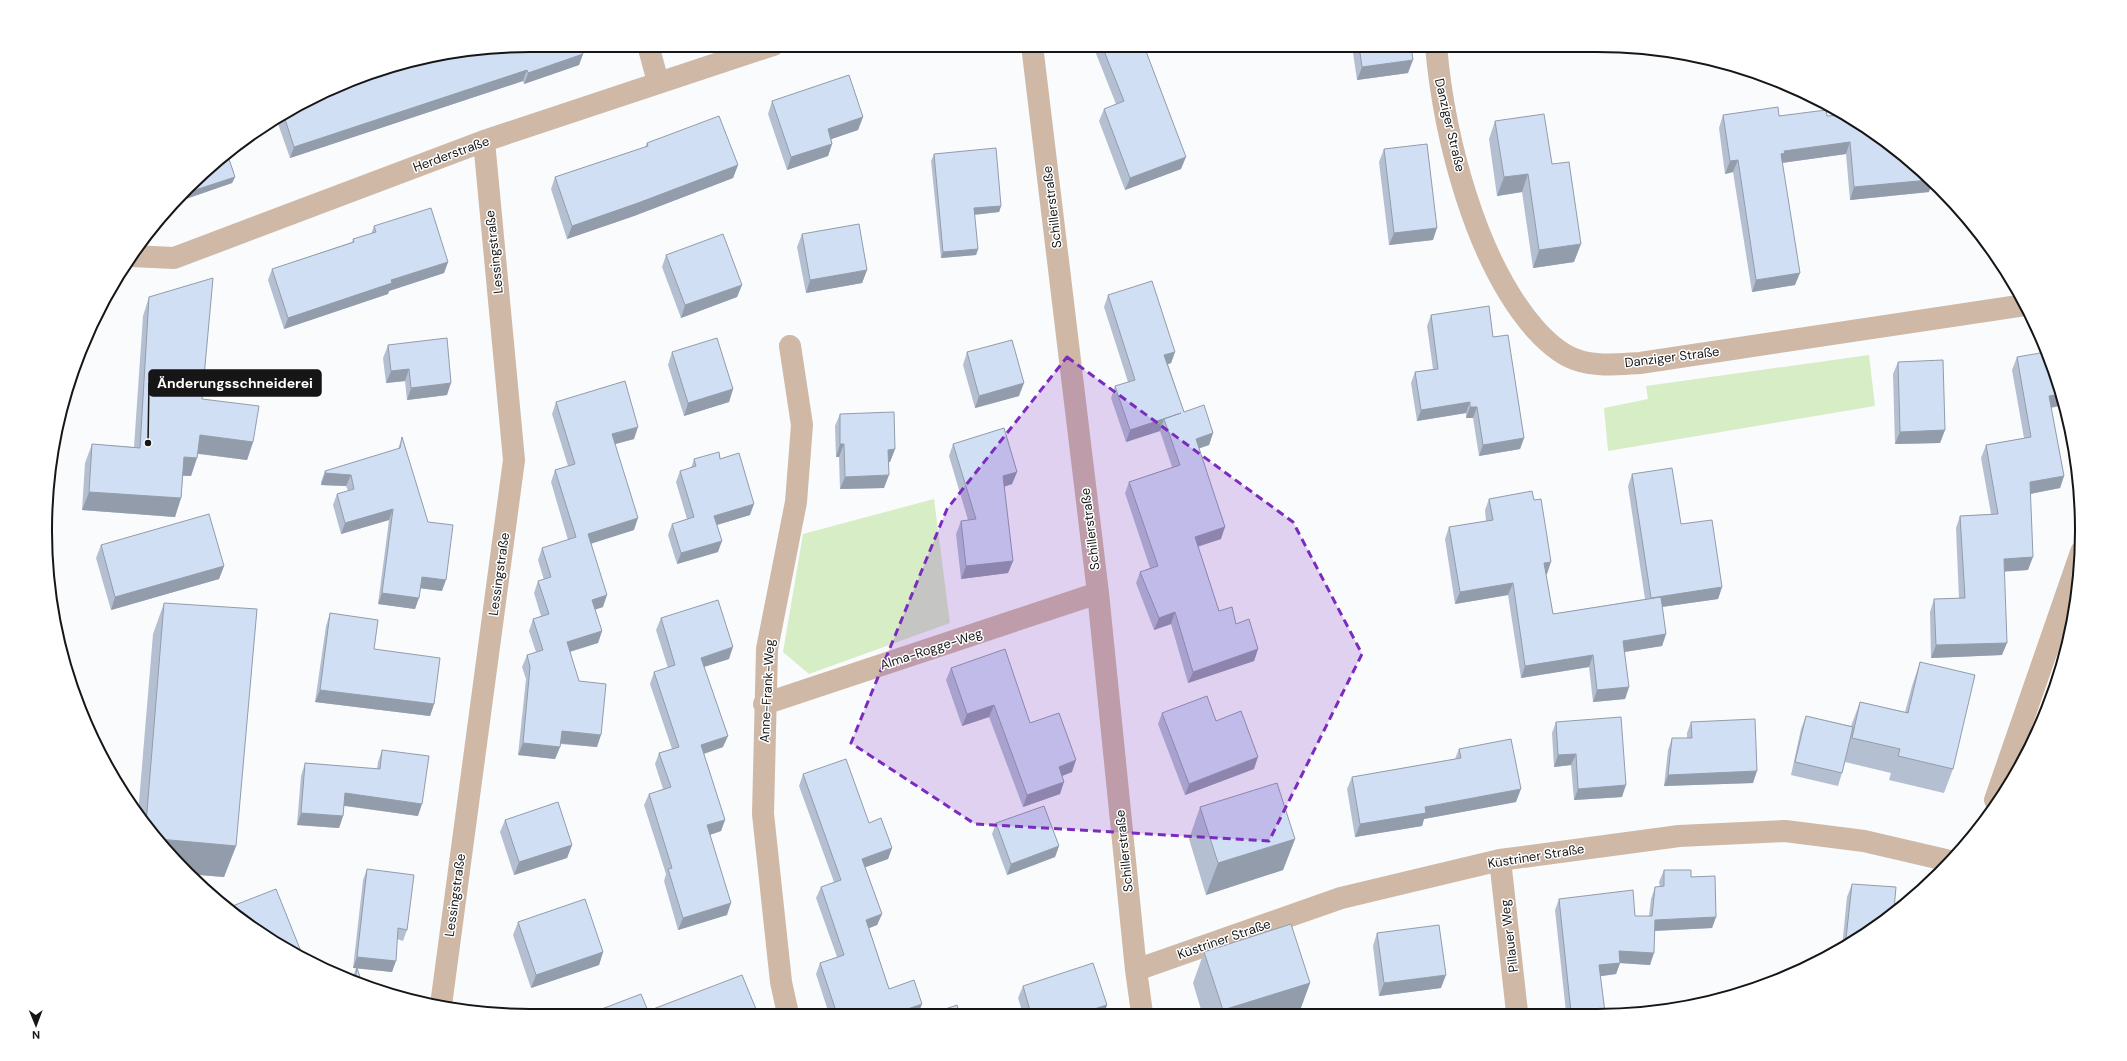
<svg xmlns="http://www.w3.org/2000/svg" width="2127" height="1061" font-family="'DM Sans',sans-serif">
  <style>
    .green { fill: #d7edc6 }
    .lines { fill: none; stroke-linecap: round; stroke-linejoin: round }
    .street { stroke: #cfb8a6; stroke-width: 22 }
    .wall { fill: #b4c0d2 }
    .shaded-wall { fill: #929cab }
    .building { fill: #d1dff4; stroke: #929cab }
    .marked { fill: #7b2cbf; fill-opacity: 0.2; stroke: #7b2cbf; stroke-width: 3; stroke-dasharray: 8 5; stroke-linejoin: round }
    .labels { text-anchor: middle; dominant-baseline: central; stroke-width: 3; stroke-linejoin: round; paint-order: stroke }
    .street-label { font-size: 13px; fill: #161617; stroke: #fff }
    .rim { fill: none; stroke: #161617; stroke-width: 2 }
    .leader { fill: none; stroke: #161617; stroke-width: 1.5 }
    .callout-dot { fill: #161617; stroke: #fff; stroke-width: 1.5 }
    .callout { fill: #161617; stroke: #161617; stroke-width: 1.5 }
    .callout-label { font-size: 14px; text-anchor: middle; font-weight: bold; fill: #fff }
  </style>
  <rect width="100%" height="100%" fill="#f9fbfd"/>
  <path class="green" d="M1869,355L1875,406L1608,451L1604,408L1648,399L1646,386Z
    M934,499L950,623L809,674L783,652L803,534Z"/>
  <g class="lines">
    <path class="street" d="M648,45L658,82
      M1032,45L1098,593L1136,970L1142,1013
      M1436,46C1444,136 1475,261 1536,330C1547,342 1561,355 1577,360C1596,367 1620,364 1640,363L2025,305
      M131,256L174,258L484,141L773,45
      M764,704L1098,593
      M1995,800L2081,552
      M1500,860L1517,1012
      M1136,970L1341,898L1500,860L1679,836L1785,831L1864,841L1950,861
      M441,1005L514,460L484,141
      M788,1014L781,982L763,814L767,649L796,502L802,425L790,346"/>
  </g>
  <path class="wall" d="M1093,46H1152L1145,48L1181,169L1125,190L1099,121L1104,109L1116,104Z
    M1352,46H1411L1408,73L1357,80Z
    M583,54L579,65L524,84L523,81L290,158L276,118L288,110Z
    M772,101L863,117L858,130L831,139L832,144L828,156L787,170L768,114Z
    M1723,115L1827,116L1895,153L1929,192L1850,200L1846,154L1782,163L1795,285L1752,292L1733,172L1725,174L1719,128Z
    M1495,121L1552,164L1574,262L1533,268L1522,192L1497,196L1489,139Z
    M647,143L738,165L733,178L634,216L567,239L551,189L555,177L645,147Z
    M1384,149L1433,240L1389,245L1379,162Z
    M227,153L235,177L232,183L180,201L179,198Z
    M934,154L1001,206L999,212L974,215L978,249L976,255L941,258L931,161Z
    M374,226L448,262L444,273L389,291L388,294L284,329L268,280L272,269L352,242L353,239L371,234Z
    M802,234L867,270L862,283L806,293L797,247Z
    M666,255L742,285L737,297L681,318L662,267Z
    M1108,295L1175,352L1171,363L1168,364L1184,412L1213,433L1209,445L1199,448L1221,539L1198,546L1219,611L1236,624L1258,649L1254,661L1188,683L1171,624L1154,630L1136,583L1140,572L1150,568L1125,493L1129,482L1172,467L1160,431L1126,442L1111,398L1115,386L1128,382L1104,307Z
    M149,297L202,399L253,442L247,460L198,454L191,476H183L181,498L175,517L82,510L85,463L92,444L134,447L143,316Z
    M1431,315L1493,337L1524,438L1520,449L1479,456L1473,418H1466V413L1417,421L1411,383L1415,372L1433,369L1427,326Z
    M388,345L447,395L407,400L405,381L386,383L383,358Z
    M672,352L733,389L729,402L684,416L668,365Z
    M967,352L1019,396L975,408L963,365Z
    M2017,357L2056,374L2063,405L2051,408L2064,476L2060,488L2030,494L2028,570L2004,571L2002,655L1931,658L1930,612L1934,599H1959L1956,528L1960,516L1991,514L1981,458L1986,445L2024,438L2012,370Z
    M1898,362L1945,430L1940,443L1895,444L1893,374Z
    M556,402L634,439L615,444L634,530L591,543L603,607L595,609L602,631L598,643L570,652L597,747L560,744V747L555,759L518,755L526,679L522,667L527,655L536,652L529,631L533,619L541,616L534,593L538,581L544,580L538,560L542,548L568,540L551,482L555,470L568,466L552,414Z
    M840,414L895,449L890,462H889L884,488L840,489L839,457H836L835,426Z
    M402,437L442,591L421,588L415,609L378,604L389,520L341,534L333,505L337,494L348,491L346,486L321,485V482L325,471L398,449Z
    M953,444L1017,472L1012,484L1004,487L1013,561L1008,573L961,579L956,534L961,521L968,520L949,456Z
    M694,459H720L750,515L717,525L718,552L677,564L668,535L672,524L687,519L676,482L680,471L691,468Z
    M1632,474L1681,524L1722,587L1718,599L1662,607L1666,634L1662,646L1624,652L1629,687L1625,699L1593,702L1589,667L1521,678L1508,595L1455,604L1445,539L1449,527L1486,521L1485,510L1489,499L1547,574H1546L1553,614L1645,599L1628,486Z
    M101,545L224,566L219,579L111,610L96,558Z
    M164,603L236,846L224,877L188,874L138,814L153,634Z
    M330,613L374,649L434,704L430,716L315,702L326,626Z
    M661,618L729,659L704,667L723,747L704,754L725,820L721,831L710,835L727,915L678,930L664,881L666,874L644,805L649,794L663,789L655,764L659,753L672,749L650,684L654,672L668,668L656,630Z
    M1920,662L1953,769L1944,793L1889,780L1891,773L1845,762L1842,773L1838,786L1791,775L1801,729L1806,716L1851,726L1860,702L1905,712L1912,686Z
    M951,668L1030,723L1072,772L1062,776L1060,794L1023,807L989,717L962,726L946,680Z
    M1162,713L1216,721L1254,769L1185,795L1158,724Z
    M1556,722L1622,797L1574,800L1571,765L1554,767L1552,733Z
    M1691,722L1753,783L1664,786L1668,750L1672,738H1687V733Z
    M1459,749L1516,802L1424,819L1422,826L1355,837L1347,789L1352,777L1455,759Z
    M382,750L418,816L344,806L343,816L339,828L297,825L301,776L305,763L377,769L378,762Z
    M803,774L869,823L892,848L888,859L865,867L882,914L877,925L869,928L889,989L918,1014H829L816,974L820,963L837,957L816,898L821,887L834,882L799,786Z
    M1200,807L1295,839L1283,870L1206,895L1189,839Z
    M505,820L572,845L567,858L514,875L500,832Z
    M996,823L1059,846L1055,857L1007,875L992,834Z
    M367,869L407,930L403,941L397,939L392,972L357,968L362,983L352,980L356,968H353L363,880Z
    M1664,870L1691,877L1716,917L1712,928L1655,931L1650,965L1620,963L1616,974L1600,976L1605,1012H1566L1555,910L1559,899L1635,916H1649L1651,899L1655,887H1660L1659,882Z
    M1852,884L1866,934L1842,947L1847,897Z
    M518,922L603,952L599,965L531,988L513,935Z
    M1377,933L1441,988L1379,996L1373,946Z
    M1204,952L1310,983L1299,1013H1202L1193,983Z
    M1023,986L1107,1005L1104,1013L1023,1014L1018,998Z"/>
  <path class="shaded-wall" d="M1139,46H1152L1137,51Z
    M583,54L579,65L524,84L528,73Z
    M1413,60L1408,73L1357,80L1362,67Z
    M527,70L523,81L290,158L294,147Z
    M863,117L858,130L823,142L828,129Z
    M1850,142L1846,154L1781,163V154L1784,151Z
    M832,144L828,156L787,170L791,157Z
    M1186,157L1181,169L1125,190L1130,178Z
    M1738,160L1733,172L1725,174L1730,161Z
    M738,165L733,178L634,216L567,239L572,226Z
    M1528,174L1522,192L1497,196L1504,177Z
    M235,177L232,183L180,201L183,194Z
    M1929,180L1932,183L1929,192L1850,200L1854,187Z
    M1001,206L999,212L971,215L974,208Z
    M1437,228L1433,240L1389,245L1394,233Z
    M1581,244L1574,262L1533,268L1539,250Z
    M978,249L976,255L941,258L943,252Z
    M448,262L444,273L389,291L388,294L284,329L288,318L391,280Z
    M867,270L862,283L806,293L810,280Z
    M1800,273L1795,285L1752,292L1756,280Z
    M742,285L737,297L681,318L685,305Z
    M1175,352L1171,363L1160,367L1164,355Z
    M409,369L405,381L386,383L391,371Z
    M451,383L447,395L407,400L411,388Z
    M1024,383L1019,396L975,408L979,396Z
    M733,389L729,402L684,416L688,403Z
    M2061,394L2063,405L2044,409L2049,396Z
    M1470,402L1466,413L1417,421L1421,410Z
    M1470,407H1477L1473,418H1466Z
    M1181,413L1164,419L1160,431L1126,442L1130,430Z
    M638,427L634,439L608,446L612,434Z
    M1945,430L1940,443L1895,444L1900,432Z
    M1213,433L1209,445L1192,451L1196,439Z
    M200,435L253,442L247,460L194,453Z
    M1524,438L1520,449L1479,456L1483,445Z
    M840,444H844L839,457H836Z
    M895,449L890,462L884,463L888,450Z
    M184,457L197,458L191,476L178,475Z
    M1017,472L1012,484L999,488L1003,476Z
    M325,473L351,475L346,486L321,485Z
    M889,475L884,488L840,489L845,477Z
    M2064,476L2060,488L2025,495L2030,482Z
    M89,492L181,498L175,517L82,510Z
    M754,504L750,515L710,527L714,516Z
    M393,509L389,520L341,534L345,523Z
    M638,518L634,530L584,546L588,534Z
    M1225,527L1221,539L1191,549L1195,537Z
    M722,541L718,552L677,564L681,553Z
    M2033,557L2028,570L1999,572L2004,559Z
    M1013,561L1008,573L961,579L966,566Z
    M1551,562L1547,574L1539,575L1544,563Z
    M224,566L219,579L111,610L115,597Z
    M422,577L446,580L442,591L418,588Z
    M1513,583L1508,595L1455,604L1460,592Z
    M1722,587L1718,599L1647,609L1651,598Z
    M382,593L419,598L415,609L378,604Z
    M607,595L603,607L588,612L592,600Z
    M1175,612L1171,624L1154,630L1159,618Z
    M602,631L598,643L562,654L567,642Z
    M1666,634L1662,646L1618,653L1623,641Z
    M2007,643L2002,655L1931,658L1936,645Z
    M733,647L729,659L697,669L701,658Z
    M1258,649L1254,661L1188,683L1193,672Z
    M1593,655L1589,667L1521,678L1525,666Z
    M1629,687L1625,699L1593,702L1597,690Z
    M320,690L434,704L430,716L315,702Z
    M994,705L989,717L962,726L967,714Z
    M562,731L601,735L597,747L557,743Z
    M728,736L723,747L697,756L701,745Z
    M523,743L560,747L555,759L518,755Z
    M1576,754L1571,765L1554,767L1558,755Z
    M1258,757L1254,769L1185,795L1189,784Z
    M1076,760L1072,772L1054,779L1059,767Z
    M1757,771L1753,783L1664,786L1668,775Z
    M1064,782L1060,794L1023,807L1027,795Z
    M1626,785L1622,797L1574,800L1578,789Z
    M1521,789L1516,802L1424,819L1422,826L1355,837L1360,824L1425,807Z
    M345,793L422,804L418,816L340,805Z
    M301,813L343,816L339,828L297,825Z
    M725,820L721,831L703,837L707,825Z
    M159,839L236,846L224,877L188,874Z
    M1295,839L1283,870L1206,895L1218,863Z
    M572,845L567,858L514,875L519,862Z
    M1059,846L1055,857L1007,875L1011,864Z
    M892,848L888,859L858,870L862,859Z
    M731,903L727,915L678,930L683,918Z
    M882,914L877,925L862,931L866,920Z
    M1716,917L1712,928L1651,931L1655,920Z
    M1846,938L1858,939L1843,947Z
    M1619,951L1654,953L1650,965L1620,963L1616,974L1595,977L1599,965Z
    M603,952L599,965L531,988L536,975Z
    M357,957L396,961L392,972L353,968Z
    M1446,975L1441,988L1379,996L1384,983Z
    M1310,983L1299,1013H1222L1223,1010Z
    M922,1004L918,1014H893Z
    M1107,1005L1104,1013H1081Z"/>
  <path class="building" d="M530,45H580L583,54L528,73L527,70L294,147L283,113L288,110L374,71L436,54Z
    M1102,46H1144L1186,157L1130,178L1104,109L1124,101Z
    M1359,46H1411L1413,60L1362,67Z
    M849,75L863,117L828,129L832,144L791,157L772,101Z
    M1778,107L1779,116L1826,110L1827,116L1843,115L1892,145L1894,148L1895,153H1900L1929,180L1854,187L1850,142L1784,151L1785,153L1781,154L1800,273L1756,280L1738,160L1730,161L1723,115Z
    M1544,114L1552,164L1569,162L1581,244L1539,250L1528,174L1504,177L1495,121Z
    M719,116L738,165L638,203L572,226L555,177L648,146L647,143Z
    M1427,144L1437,228L1394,233L1384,149Z
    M996,148L1001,206L974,208L978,249L943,252L934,154Z
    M227,153L235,177L183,194Z
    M431,208L448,262L391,280L392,283L288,318L272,269L354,242L353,239L376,232L374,226Z
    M859,224L867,270L810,280L802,234Z
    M723,234L742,285L685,305L666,255Z
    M213,278L202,399L259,406L253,442L200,435L197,458L184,457L181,498L89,492L92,444L140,448L149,297Z
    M1152,281L1175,352L1164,355L1184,412L1204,405L1213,433L1196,439L1225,527L1195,537L1219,611L1232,607L1236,624L1249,619L1258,649L1193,672L1175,612L1159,618L1140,572L1158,566L1129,482L1180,465L1164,419L1181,413L1130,430L1115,386L1135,380L1108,295Z
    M1489,306L1493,337L1508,335L1524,438L1483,445L1477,407H1470V402L1421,410L1415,372L1438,369L1431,315Z
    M447,338L451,383L411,388L409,369L391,371L388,345Z
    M717,338L733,389L688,403L672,352Z
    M1012,340L1024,383L979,396L967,352Z
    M2046,352L2056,374L2061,394L2049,396L2064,476L2030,482L2033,557L2004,559L2007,643L1936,645L1934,599L1965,598L1960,516L1998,514L1986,445L2031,437L2017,357Z
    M1943,360L1945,430L1900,432L1898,362Z
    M625,381L638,427L612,434L638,518L588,534L607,595L592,600L602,631L567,642L579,681L606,684L601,735L562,731L560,747L523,743L530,667L527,655L543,650L533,619L549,614L538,581L551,577L542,548L576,537L555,470L575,464L556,402Z
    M894,412L895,449L888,450L889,475L845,477L844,444H840V414Z
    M1004,428L1017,472L1003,476L1013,561L966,566L961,521L976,519L953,444Z
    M402,437L428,522L453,525L446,580L422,577L419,598L382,593L393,509L345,523L337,494L354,489L351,475L325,473V471L400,448Z
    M719,452L720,459L739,453L754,504L714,516L722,541L681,553L672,524L694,517L680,471L696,466L694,459Z
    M1672,468L1681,524L1712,520L1722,587L1651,598L1632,474Z
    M1532,491L1534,500L1541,499L1546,530L1551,562L1544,563L1553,614L1661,597L1666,634L1623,641L1629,687L1597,690L1593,655L1525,666L1513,583L1460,592L1449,527L1493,520L1489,499Z
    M209,514L224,566L115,597L101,545Z
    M718,600L733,647L701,658L728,736L701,745L725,820L707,825L731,903L683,918L668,869L672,868L649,794L671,787L659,753L679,747L654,672L675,665L661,618Z
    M164,603L257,609L236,846L159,839L146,824Z
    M330,613L378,620L374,649L440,658L434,704L320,690Z
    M1005,649L1030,723L1059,713L1076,760L1059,767L1064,782L1027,795L994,705L967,714L951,668Z
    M1920,662L1975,675L1953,769L1898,756L1900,749L1852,738L1860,702L1908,713Z
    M1207,696L1216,721L1241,711L1258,757L1189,784L1162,713Z
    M1806,716L1853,727L1842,773L1795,762Z
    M1621,717L1626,785L1578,789L1576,754L1558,755L1556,722Z
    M1755,719L1757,771L1668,775L1672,738H1692L1691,722Z
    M1511,739L1521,789L1425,807L1426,813L1360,824L1352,777L1461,758L1459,749Z
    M382,750L429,756L422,804L345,793L343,816L301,813L305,763L380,769Z
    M846,759L869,823L881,818L892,848L862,859L882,914L866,920L889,989L914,980L922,1004L893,1014H837L820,963L844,955L821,887L841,880L803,774Z
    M1277,783L1295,839L1218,863L1200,807Z
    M558,802L572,845L519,862L505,820Z
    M1044,806L1059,846L1011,864L996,823Z
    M367,869L414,875L407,930L398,928L396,961L357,957Z
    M1664,870H1691V877L1715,876L1716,917L1655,920L1654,953L1619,951L1620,963L1599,965L1605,1012H1571L1559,899L1633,890L1635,916H1652L1655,887L1664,886Z
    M1852,884L1896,887L1894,909L1866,934L1858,939L1846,938Z
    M276,889L304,959L261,934L231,909L230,907Z
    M585,899L603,952L536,975L518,922Z
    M1291,924L1310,983L1223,1010L1204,952Z
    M1439,925L1446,975L1384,983L1377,933Z
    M1093,963L1107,1005L1081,1013L1031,1014L1023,986Z
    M357,968L362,983L355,981Z
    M742,975L758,1014L586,1015L641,994L648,1011Z
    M957,1005L960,1014H934V1013Z"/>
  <path class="marked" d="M1067,357L1293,522L1362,654L1269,841L975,824L851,743L947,509Z"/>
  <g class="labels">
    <g class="street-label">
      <text transform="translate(1450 125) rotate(77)">Danziger Straße</text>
      <text transform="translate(451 154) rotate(-20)">Herderstraße</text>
      <text transform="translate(1052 207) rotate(-97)">Schillerstraße</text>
      <text transform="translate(494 252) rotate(-96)">Lessingstraße</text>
      <text transform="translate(1672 357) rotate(-7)">Danziger Straße</text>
      <text transform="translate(1090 529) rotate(-97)">Schillerstraße</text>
      <text transform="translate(499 574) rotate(-82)">Lessingstraße</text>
      <text transform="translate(931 649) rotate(-18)">Alma-Rogge-Weg</text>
      <text transform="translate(767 691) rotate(-87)">Anne-Frank-Weg</text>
      <text transform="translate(1124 851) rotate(-96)">Schillerstraße</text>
      <text transform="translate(1536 856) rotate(-9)">Küstriner Straße</text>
      <text transform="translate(455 895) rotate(-82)">Lessingstraße</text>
      <text transform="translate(1509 936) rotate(-97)">Pillauer Weg</text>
      <text transform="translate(1224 939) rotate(-19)">Küstriner Straße</text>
    </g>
  </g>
  <path d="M0 0H2127V1061H0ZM530 52H1597A478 478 0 0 1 2075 530V531A478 478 0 0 1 1597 1009H530A478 478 0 0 1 52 531V530A478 478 0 0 1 530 52Z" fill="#fff" fill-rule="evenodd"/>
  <path class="rim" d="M530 52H1597A478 478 0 0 1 2075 530V531A478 478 0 0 1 1597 1009H530A478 478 0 0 1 52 531V530A478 478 0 0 1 530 52Z"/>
  <path class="leader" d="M148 443L149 383"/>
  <circle class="callout-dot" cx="148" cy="443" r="4"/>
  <rect class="callout" x="149" y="370" width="172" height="26" rx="4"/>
  <g class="callout-label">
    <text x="235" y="388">Änderungsschneiderei</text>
  </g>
  <g transform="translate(36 1025) rotate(179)" stroke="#ffffff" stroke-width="3" paint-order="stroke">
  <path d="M0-3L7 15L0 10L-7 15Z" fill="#161617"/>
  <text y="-6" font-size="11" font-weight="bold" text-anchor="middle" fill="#161617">N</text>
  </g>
</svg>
